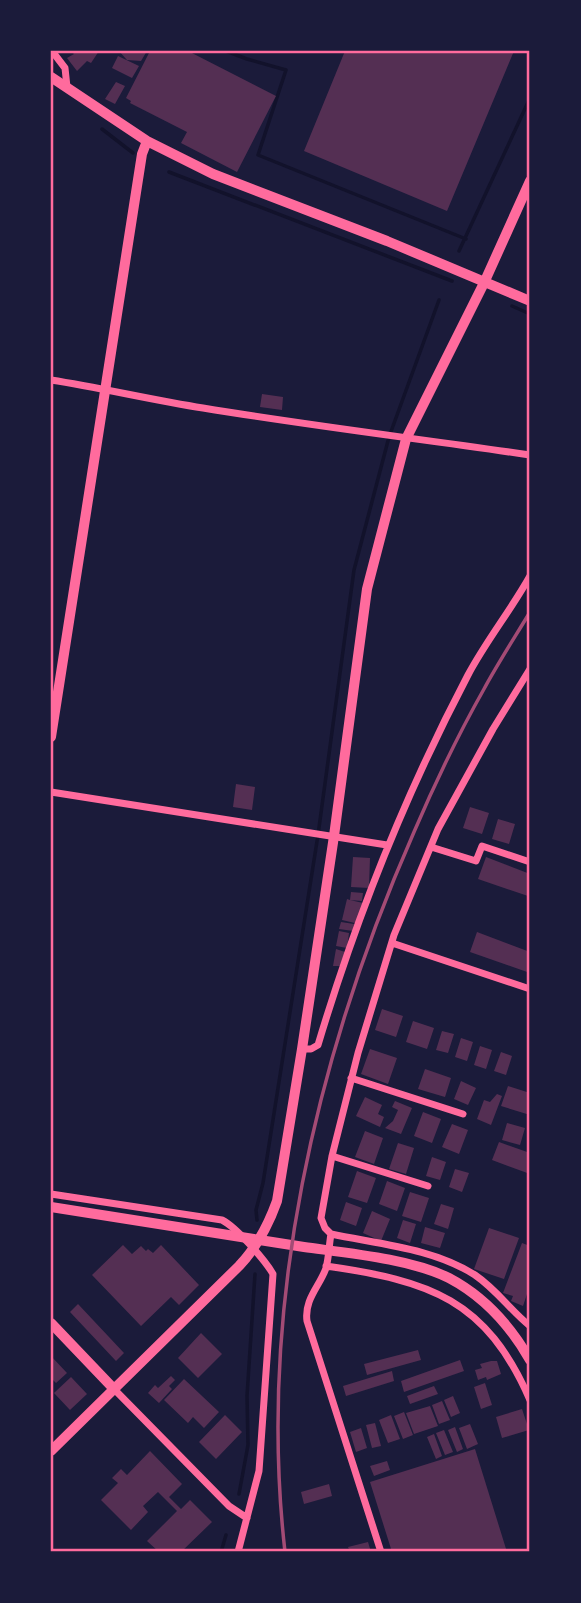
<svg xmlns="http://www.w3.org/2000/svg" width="581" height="1603" font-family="'Nunito Sans',sans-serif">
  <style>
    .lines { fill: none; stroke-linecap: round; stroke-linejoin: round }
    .stream { stroke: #12122b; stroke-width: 3.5 }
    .building { fill: #542f53 }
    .minor { stroke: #ff6b9d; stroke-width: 7 }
    .tertiary { stroke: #ff6b9d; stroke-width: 10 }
    .rail { stroke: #a44b75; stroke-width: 3.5 }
    .neatline { fill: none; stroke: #ff6b9d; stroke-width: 2.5 }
  </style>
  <rect width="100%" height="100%" fill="#1b1b3a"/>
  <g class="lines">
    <path class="stream" d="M226,51L247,59L286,70L258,155L466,239
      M102,129L133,153
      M169,172L452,281
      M459,251L530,98
      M512,306L530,314
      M257,1220L256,1210L263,1183L318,835L354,570L389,437L439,300
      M239,1494L248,1445L247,1396L255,1274
      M221,1552L226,1535"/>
  </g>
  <path class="building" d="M71,51H99L91,63L87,61L77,71L67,58L74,54Z
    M119,51H147L141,61L127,60Z
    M150,51H188L276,96L237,172L181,143L187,132L130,103L131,101L126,98Z
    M345,51H514L447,211L304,151Z
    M118,56L139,66L132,78L112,68Z
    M116,82L125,86L115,104L105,99Z
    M262,394L283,397L282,410L260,407Z
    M236,784L255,787L252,810L233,807Z
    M470,807L489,813L482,834L463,828Z
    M498,819L515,824L509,844L492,839Z
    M353,857L370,858L369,888L351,887Z
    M486,857L530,874L528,896L478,879Z
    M351,892L363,893L362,901L350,900L363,903L359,924L342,920L347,899L350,900Z
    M341,922L354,924L353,931L339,929Z
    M339,931L349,933L347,948L336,946Z
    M477,932L530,952V973L470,952Z
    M336,949L345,952L340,966H333Z
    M382,1009L403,1016L396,1037L375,1030Z
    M413,1021L434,1028L427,1049L406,1042Z
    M442,1031L454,1034L448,1053L436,1050Z
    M461,1038L473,1042L467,1061L455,1057Z
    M480,1046L492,1050L486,1069L474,1065Z
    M370,1049L397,1058L388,1084L361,1074Z
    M501,1052L512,1056L506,1075L494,1071Z
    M425,1069L451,1078L445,1097L418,1089Z
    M461,1081L476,1088L468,1105L454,1099Z
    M508,1086L530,1093V1115L501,1106Z
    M497,1094L502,1096L491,1125L477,1119L484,1100L490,1102Z
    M365,1097L382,1105L378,1114L384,1117L380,1127L356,1116Z
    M395,1101L412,1108L401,1134L385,1128L393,1121L398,1110L392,1107Z
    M423,1112L441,1119L432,1143L414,1136Z
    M507,1123L525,1128L520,1145L502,1140Z
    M452,1124L468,1130L459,1154L442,1147Z
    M365,1131L383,1138L374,1164L355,1157Z
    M499,1142L530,1153V1174L492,1160Z
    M398,1143L414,1148L406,1174L389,1169Z
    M432,1157L446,1162L440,1180L426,1176Z
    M455,1169L469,1173L462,1192L449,1187Z
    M357,1171L376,1178L367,1203L348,1197Z
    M387,1181L405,1188L397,1211L379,1204Z
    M410,1192L429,1198L421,1222L402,1216Z
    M346,1202L362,1208L356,1226L340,1220Z
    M441,1204L454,1208L448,1229L434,1224Z
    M372,1211L390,1219L381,1241L363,1233Z
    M403,1220L416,1224L410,1243L397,1238Z
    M425,1227L445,1233L440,1248L421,1243Z
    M489,1228L519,1238L504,1279L474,1269Z
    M522,1243L530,1246V1285L523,1306L511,1301L513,1296L503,1293Z
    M123,1245L132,1254L141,1246L146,1251L148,1249L153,1253L161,1245L199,1285L179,1305L171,1297L141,1326L92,1275Z
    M78,1304L124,1353L116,1361L70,1312Z
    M201,1333L222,1354L198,1378L178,1358Z
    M418,1350L421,1360L367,1375L364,1364Z
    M51,1356L67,1373L56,1383L51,1378Z
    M460,1360L464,1371L404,1392L401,1381Z
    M491,1361H497L501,1374L487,1380L486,1377L478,1380L475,1370L482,1368L480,1364Z
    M392,1371L394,1381L346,1396L343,1386Z
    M171,1376L175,1380L169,1386L172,1389L159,1403L148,1393L155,1385L158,1388Z
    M71,1377L87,1394L70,1410L54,1393Z
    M184,1379L219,1412L204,1428L193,1417L188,1423L164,1400Z
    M485,1383L492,1405L481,1409L474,1387Z
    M434,1386L438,1394L410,1404L407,1396Z
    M453,1396L460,1413L451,1417L444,1400Z
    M442,1401L450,1420L439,1424L432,1405Z
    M430,1406L438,1426L414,1434L406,1413Z
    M522,1409L529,1430L502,1438L496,1417Z
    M404,1412L413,1435L403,1439L394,1416Z
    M225,1415L242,1432L216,1459L199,1442Z
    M391,1415L400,1439L388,1443L379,1420Z
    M375,1423L381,1446L372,1448L366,1425Z
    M470,1424L478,1444L467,1449L459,1428Z
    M455,1427L463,1449L457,1452L448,1430Z
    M361,1428L367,1448L356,1452L350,1432Z
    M444,1430L453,1452L445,1455L436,1433Z
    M434,1434L442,1456L436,1459L427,1437Z
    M475,1449L507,1552H392L370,1482Z
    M150,1451L182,1484L169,1497L181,1509L190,1500L212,1522L181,1552H159L147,1541L177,1511L158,1492L143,1506L148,1512L131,1530L101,1500L118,1483L112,1478L121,1469L127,1475Z
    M387,1461L390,1470L374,1476L370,1466Z
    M329,1484L332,1496L304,1504L301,1492Z
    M368,1542L371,1552H350L348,1547Z"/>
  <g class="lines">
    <path class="minor" d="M52,51L65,68L67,87
      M51,380C102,388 152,400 203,408C312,426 421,439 530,455
      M51,792L387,845
      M431,847L476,861L482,846L530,862
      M392,943L530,989
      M302,1049H311L318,1045C356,918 406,793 468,675C486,641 511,610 530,576
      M351,1078L463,1114
      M332,1156L428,1186
      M51,1194L222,1220C236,1227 265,1260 273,1274L259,1471L238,1552
      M331,1234C378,1244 433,1248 475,1275C497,1290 511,1311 530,1326
      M326,1266C430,1281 486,1299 530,1400
      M113,1388L229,1506L247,1518
      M381,1552L307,1321C304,1299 320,1286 326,1268C329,1257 329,1245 331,1234L325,1228L321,1218L332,1156L358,1053L394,935L438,829L493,729L530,669"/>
    <path class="tertiary" d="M51,77L147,141L213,174L387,241L530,301
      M51,737L142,154L147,141
      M51,1207C135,1220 219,1233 304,1247C347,1253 411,1259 449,1278C485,1297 510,1325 530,1360
      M51,1323L113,1388
      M51,1451L239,1266C257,1247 268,1226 277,1201L302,1049L334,836L367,589L406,439L484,283L530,181"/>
    <path class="rail" d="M285,1552C257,1307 316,1055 414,832C435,783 458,735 484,689C498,663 515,637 530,612"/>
  </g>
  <rect width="581" height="1603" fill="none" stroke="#1b1b3a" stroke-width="105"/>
  <rect x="52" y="52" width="476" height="1498" class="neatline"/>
</svg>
